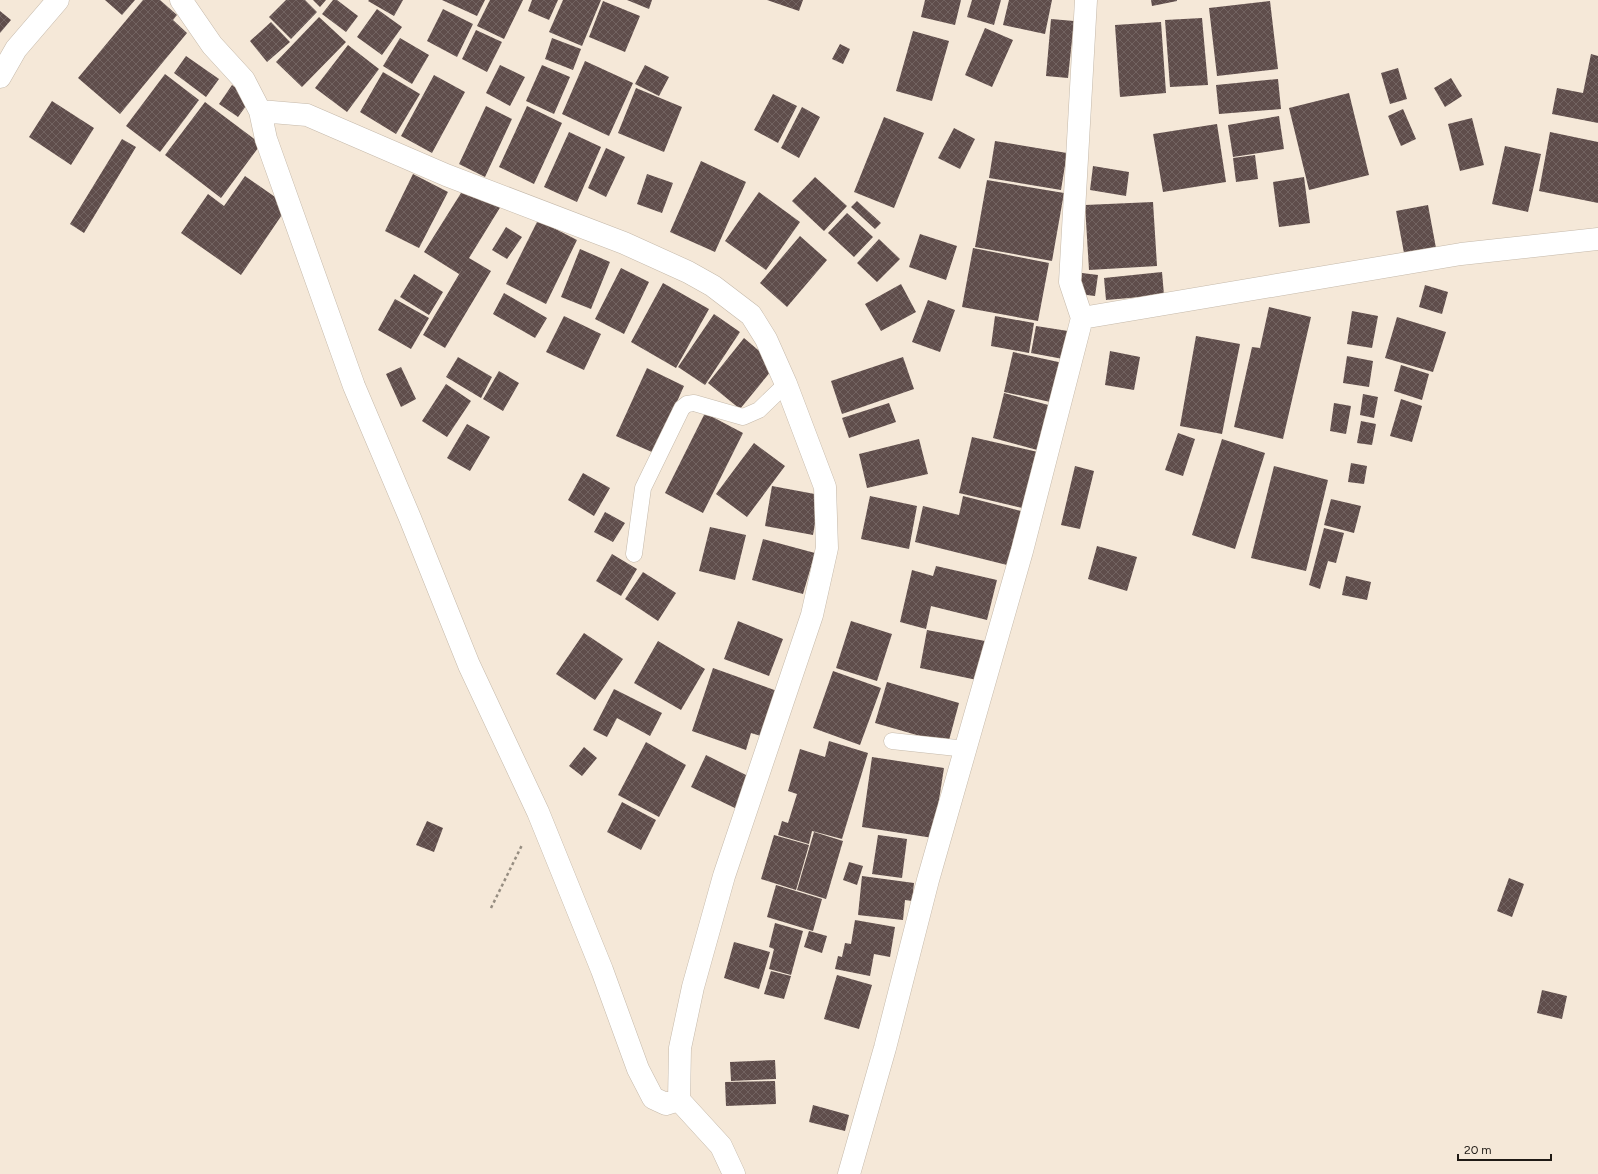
<svg xmlns="http://www.w3.org/2000/svg" width="1598" height="1174" font-family="Figtree,sans-serif">
  <style>
    .building { fill: url(#building-cross-hatch) }
    .lines { fill: none; stroke-linecap: round; stroke-linejoin: round }
    .lane-casing { stroke: #c5b9aa; stroke-width: 17 }
    .street-casing { stroke: #c5b9aa; stroke-width: 23 }
    .path { stroke: #968d81; stroke-width: 2.5; stroke-dasharray: 3 3; stroke-linecap: butt }
    .lane { stroke: #fff; stroke-width: 16 }
    .street { stroke: #fff; stroke-width: 22 }
  </style>
  <defs>
    <pattern id="building-cross-hatch" width="8" height="8" patternUnits="userSpaceOnUse"><rect width="8" height="8" fill="#5f4d4b"/><path d="M0 0l8 8M0 8l8-8" fill="none" stroke="#726361"/></pattern>
  </defs>
  <rect width="100%" height="100%" fill="#f5e8d8"/>
  <path class="building" d="M105,0H135L122,15Z
    M143,0H160L177,15L173,20L187,33L120,114L78,78Z
    M286,0H305L317,12L291,39L269,17Z
    M313,0H326L320,7Z
    M333,0H337L358,16L346,32L322,14Z
    M369,0H403L394,16L368,1Z
    M442,0H485L477,16Z
    M490,0H523L504,39L477,26Z
    M532,0H558L549,20L528,11Z
    M563,0H601L582,46L549,32Z
    M627,0H652L649,9Z
    M767,0H803L799,11Z
    M925,0H961L955,25L921,17Z
    M972,0H1001L994,25L967,17Z
    M1009,0H1052L1045,34L1003,25Z
    M1151,0H1177V1L1152,6Z
    M603,1L640,16L625,52L589,37Z
    M1270,1L1278,69L1217,76L1209,8Z
    M377,9L402,27L382,55L357,37Z
    M443,9L473,24L457,57L427,41Z
    M0,11L11,20L0,33Z
    M319,17L346,42L302,87L276,62Z
    M1202,18L1208,85L1170,87L1165,20Z
    M1051,19L1074,21L1068,78L1046,76Z
    M271,22L290,42L267,62L250,41Z
    M1161,22L1166,93L1120,97L1115,25Z
    M985,28L1013,40L992,87L965,75Z
    M476,30L502,42L487,72L462,59Z
    M913,31L949,41L932,101L896,91Z
    M400,38L429,55L412,84L383,66Z
    M552,38L581,49L573,70L545,59Z
    M840,44L850,49L843,64L832,59Z
    M348,45L379,69L347,112L315,88Z
    M1591,54L1598,56V123L1552,114L1557,88L1583,93Z
    M186,56L219,79L206,97L174,73Z
    M585,61L633,83L609,136L562,114Z
    M500,65L525,77L510,106L486,93Z
    M542,65L570,77L554,114L526,101Z
    M645,65L669,77L659,96L635,84Z
    M1398,68L1407,99L1390,104L1381,73Z
    M383,72L420,94L396,134L360,112Z
    M165,74L199,100L160,152L126,126Z
    M434,75L465,92L432,153L401,136Z
    M1451,78L1462,96L1445,107L1434,88Z
    M1278,79L1281,109L1219,114L1216,85Z
    M232,85L251,99L238,117L219,104Z
    M636,88L682,107L664,152L618,133Z
    M1349,93L1369,175L1309,190L1289,108Z
    M773,94L797,106L778,143L754,130Z
    M52,101L94,128L71,165L29,137Z
    M205,102L261,144L221,198L165,155Z
    M486,106L512,119L485,177L459,164Z
    M527,106L562,123L534,184L499,167Z
    M802,107L820,117L799,158L781,148Z
    M1403,109L1416,139L1401,146L1388,116Z
    M1279,116L1284,149L1233,157L1228,125Z
    M884,117L924,133L894,208L854,192Z
    M1472,118L1484,165L1460,171L1448,124Z
    M1217,124L1226,182L1163,192L1153,134Z
    M954,128L975,139L960,169L938,158Z
    M569,132L601,147L577,202L544,187Z
    M1550,132L1598,142V203L1539,191Z
    M122,139L136,147L84,233L70,224Z
    M995,141L1067,153L1061,190L989,178Z
    M1505,146L1541,154L1528,212L1492,204Z
    M606,148L625,157L606,197L588,188Z
    M1255,155L1258,179L1236,182L1233,158Z
    M701,161L746,182L715,252L670,232Z
    M1093,166L1129,172L1126,196L1090,190Z
    M413,174L448,192L419,248L385,231Z
    M647,174L673,183L662,213L637,204Z
    M245,176L288,206L241,275L181,233L208,194L224,206Z
    M815,177L847,206L824,231L792,201Z
    M1304,177L1310,223L1279,227L1273,182Z
    M987,180L1064,193L1052,261L975,247Z
    M466,185L501,206L469,258L491,271L445,348L423,335L464,266L459,274L424,252Z
    M759,192L800,222L766,270L725,241Z
    M857,201L881,223L875,229L851,207Z
    M1153,202L1157,266L1089,270L1085,205Z
    M1428,205L1436,248L1404,253L1396,211Z
    M847,213L873,237L854,257L828,233Z
    M538,220L577,240L546,304L506,284Z
    M506,227L522,237L507,259L492,250Z
    M920,234L957,246L946,280L909,267Z
    M800,236L827,260L787,307L760,283Z
    M879,239L900,259L877,282L857,263Z
    M973,248L1049,263L1038,321L962,307Z
    M580,249L610,262L591,309L561,297Z
    M621,268L649,282L624,334L595,319Z
    M1162,272L1164,295L1106,300L1104,278Z
    M1082,273L1098,275L1095,296L1079,294Z
    M414,274L443,292L429,315L400,297Z
    M663,283L709,309L676,368L631,342Z
    M901,284L916,312L881,331L865,304Z
    M1425,285L1448,292L1442,314L1419,307Z
    M504,293L547,318L535,338L493,314Z
    M395,299L429,318L411,349L378,330Z
    M928,300L955,310L940,352L912,342Z
    M1269,307L1311,317L1283,439L1234,427L1252,347L1260,348Z
    M1352,311L1378,316L1372,348L1347,344Z
    M714,314L740,332L705,385L678,367Z
    M564,316L601,334L584,370L546,352Z
    M995,316L1034,323L1029,353L991,346Z
    M1397,317L1446,332L1433,372L1385,358Z
    M1036,326L1068,331L1063,359L1031,353Z
    M1196,336L1240,344L1222,434L1180,426Z
    M744,338L776,365L740,409L708,383Z
    M1110,351L1140,357L1134,390L1105,385Z
    M1013,352L1063,363L1055,403L1004,392Z
    M1347,356L1373,361L1369,387L1343,383Z
    M458,357L492,377L481,398L446,377Z
    M903,357L914,389L842,414L831,381Z
    M1401,365L1429,374L1422,400L1394,391Z
    M401,367L416,399L401,407L386,374Z
    M647,368L684,386L654,453L616,436Z
    M499,371L519,383L503,411L483,399Z
    M446,384L471,401L447,437L422,421Z
    M1004,393L1052,406L1041,451L993,438Z
    M1363,394L1378,397L1374,418L1360,415Z
    M1401,399L1422,406L1412,442L1390,436Z
    M889,403L896,422L849,438L842,418Z
    M1334,403L1351,406L1346,434L1330,431Z
    M705,413L743,433L703,513L665,493Z
    M1361,421L1376,424L1372,445L1357,443Z
    M467,424L490,437L470,471L447,458Z
    M1178,433L1195,439L1183,476L1165,470Z
    M972,437L1038,452L1026,509L959,493Z
    M919,439L928,474L867,488L859,454Z
    M1222,439L1265,453L1235,549L1192,535Z
    M754,443L785,466L747,517L716,494Z
    M1351,463L1367,466L1364,484L1348,482Z
    M1075,466L1094,471L1080,529L1061,525Z
    M1274,466L1328,480L1306,571L1251,558Z
    M583,473L610,488L594,516L568,500Z
    M772,486L820,495L813,535L765,526Z
    M870,496L917,506L909,549L861,539Z
    M963,496L1025,512L1011,566L915,542L923,506L959,515Z
    M1331,499L1361,506L1354,533L1324,525Z
    M605,512L625,523L613,542L594,532Z
    M710,527L746,535L735,580L699,571Z
    M1324,528L1344,533L1336,563L1328,561L1320,589L1309,585Z
    M763,539L815,553L803,594L752,580Z
    M1097,546L1137,557L1127,591L1088,579Z
    M612,554L637,569L621,596L596,581Z
    M936,566L997,580L987,620L931,606L926,629L900,622L912,570L933,576Z
    M643,572L676,593L658,621L625,599Z
    M1346,576L1371,582L1367,600L1342,595Z
    M738,621L783,639L769,676L724,659Z
    M851,621L892,634L877,681L836,668Z
    M927,630L985,641L977,680L920,668Z
    M584,633L623,659L595,700L556,674Z
    M658,641L705,669L681,710L634,683Z
    M713,668L777,691L761,736L751,733L746,750L692,731Z
    M833,671L881,688L860,745L813,728Z
    M887,682L959,703L948,744L875,723Z
    M614,689L662,713L650,736L617,718L607,737L593,730Z
    M829,741L868,753L842,839L812,831L809,844L778,835L782,821L788,823L797,794L788,791L800,749L825,757Z
    M646,742L686,765L659,817L618,795Z
    M584,747L597,758L582,776L569,766Z
    M706,755L752,778L737,809L691,787Z
    M872,757L944,768L933,838L862,827Z
    M622,802L656,820L641,850L607,832Z
    M427,821L443,828L434,852L416,845Z
    M814,832L843,841L826,899L797,890Z
    M774,835L809,845L796,890L761,879Z
    M878,835L907,839L902,878L872,874Z
    M849,862L863,866L857,885L843,880Z
    M862,876L914,883L912,901L905,900L903,920L858,915Z
    M1509,878L1524,884L1512,917L1497,911Z
    M776,885L822,899L813,931L767,917Z
    M855,920L895,927L890,957L874,954L870,976L835,969L838,956L842,957L845,943L851,944Z
    M775,923L803,931L791,975L769,969L774,949L769,947Z
    M809,931L827,936L822,953L804,947Z
    M734,942L770,952L759,989L724,978Z
    M771,971L791,976L784,999L764,994Z
    M837,975L872,985L859,1029L824,1019Z
    M1542,990L1567,996L1562,1019L1537,1013Z
    M775,1060L776,1079L731,1081L730,1062Z
    M775,1081L776,1104L726,1106L725,1082Z
    M813,1105L849,1115L845,1131L809,1122Z"/>
  <g class="lines">
    <g class="lane-casing">
      <path id="lane" d="M634,554L643,488L682,408L687,404L694,403L743,417L759,410L786,384
        M892,741L966,749"/>
    </g>
    <g class="street-casing">
      <path id="street" d="M181,0L212,45L244,80L260,111L307,115L446,175L624,243L688,272L713,286L751,315L766,339L786,384L825,487L827,548L812,615L724,876L693,987L680,1048L679,1100L721,1146L734,1174
        M0,77L16,49L58,0
        M260,111L266,139L354,386L410,518L469,665L538,812L602,970L638,1069L653,1098L666,1104L679,1100
        M1082,318L1461,254L1598,239
        M849,1174L885,1048L928,880L1022,551L1082,318L1070,282L1086,0"/>
    </g>
    <path class="path" d="M491,908L522,845"/>
    <use href="#lane" class="lane"/>
    <use href="#street" class="street"/>
  </g>
  <path d="M1458 1154v6h93v-6" fill="none" stroke="#1f1a15" stroke-width="2"/>
  <text x="1464" y="1154" font-size="12" fill="#1f1a15" stroke="#f5e8d8" stroke-width="3" paint-order="stroke">20 m</text>
</svg>
